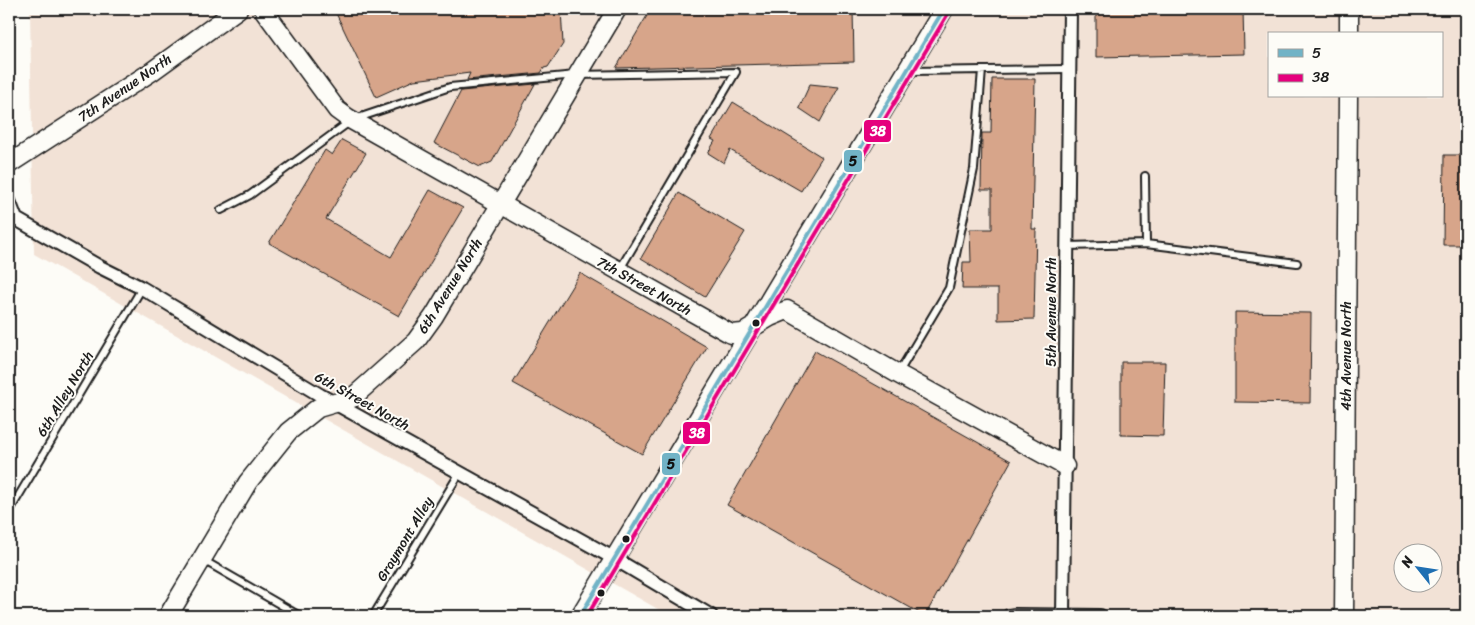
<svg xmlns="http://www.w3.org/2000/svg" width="1475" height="625" font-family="Sriracha,sans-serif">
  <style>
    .built { fill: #f2e2d6; fill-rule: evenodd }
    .building { fill: #d7a58a; stroke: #1c1c1c }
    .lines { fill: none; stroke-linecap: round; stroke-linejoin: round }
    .lane-casing { stroke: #1c1c1c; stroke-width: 10 }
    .street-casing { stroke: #1c1c1c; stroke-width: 16 }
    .secondary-casing { stroke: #1c1c1c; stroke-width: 21 }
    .lane { stroke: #fdfcf7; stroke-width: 6 }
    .street { stroke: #fdfcf7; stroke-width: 12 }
    .secondary { stroke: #fdfcf7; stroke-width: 18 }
    .bus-1-casing { stroke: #fdfcf7; stroke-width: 8 }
    .bus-2-casing { stroke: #fdfcf7; stroke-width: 8 }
    .bus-1 { stroke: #71b3c6; stroke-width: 4 }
    .bus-2 { stroke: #e5007d; stroke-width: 4 }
    .bus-dot { fill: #1c1c1c; stroke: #fdfcf7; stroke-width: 2 }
    .labels { text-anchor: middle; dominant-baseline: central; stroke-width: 4; stroke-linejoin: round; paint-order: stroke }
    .street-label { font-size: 14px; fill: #1c1c1c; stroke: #fdfcf7 }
    .line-badge { stroke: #fdfcf7; stroke-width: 2 }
    .badge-label { font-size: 14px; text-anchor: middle; font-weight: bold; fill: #fff }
    .pale-badge-label { font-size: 14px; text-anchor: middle; font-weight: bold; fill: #111 }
  </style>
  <rect width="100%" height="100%" fill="#fdfcf7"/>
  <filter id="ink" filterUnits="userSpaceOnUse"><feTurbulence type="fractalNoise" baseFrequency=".02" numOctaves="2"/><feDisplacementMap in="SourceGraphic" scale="10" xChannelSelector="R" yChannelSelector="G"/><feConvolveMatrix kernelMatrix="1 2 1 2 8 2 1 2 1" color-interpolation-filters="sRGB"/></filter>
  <g filter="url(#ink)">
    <path class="built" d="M30,9H1466V616H670L34,254ZM1269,34H1441V96H1269ZM1402,552H1432V582H1402Z"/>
    <path class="building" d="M334,9H561L563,44L548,67L544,68L541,73L467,80L470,73L414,80L376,97Z
      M651,9H853L854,62L616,68Z
      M1096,9H1243L1244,54L1096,57Z
      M992,79H1035L1032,229H1036L1034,319L998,320V289H962L963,262H971L970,229H992V190H981L982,133H991Z
      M535,84L492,162L480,167L434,143L461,91Z
      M810,84L839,87L820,122L799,108Z
      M733,102L822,157L801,191L730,150L724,163L708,153L715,141L711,139Z
      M342,140L366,153L326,219L391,257L430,190L463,208L399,316L269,243L325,150L332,155Z
      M1444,155H1466V245H1443Z
      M679,193L745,232L705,297L641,258Z
      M580,273L707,347L642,454L513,383Z
      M1235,312L1311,313L1310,403L1235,402Z
      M815,351L1011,461L925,616L727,505Z
      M1121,362H1165L1163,436L1121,435Z"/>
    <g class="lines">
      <g class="lane-casing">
        <path id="lane" d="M910,71L1068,69
          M1145,176L1146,244
          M221,210L250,195L352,120L450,87L576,75L736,72
          M1067,246L1146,244L1297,263
          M620,269L736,72
          M899,372L949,288L974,169L982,70
          M9,512L142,288
          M203,560L300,616
          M373,616L459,474"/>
      </g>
      <g class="street-casing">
        <path id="street" d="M9,201L16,219L100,267L142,288L320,395L615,559L711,616
          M1009,616L1015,615L1100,616
          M1063,616L1070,9"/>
      </g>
      <g class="secondary-casing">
        <path id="secondary" d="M263,9L337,110L348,118L731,334L743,333L770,317L787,310L898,374L1065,466
          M1349,34V9
          M9,164L151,72L238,9
          M168,616L248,482L288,432L318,408L352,398L416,341L434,316L617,9
          M580,616L944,9
          M1344,616L1348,96"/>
      </g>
      <use href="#lane" class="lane"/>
      <use href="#street" class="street"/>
      <use href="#secondary" class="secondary"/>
      <g class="bus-1-casing">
        <path id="bus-1" d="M580,616L944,9"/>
      </g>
      <g class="bus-2-casing">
        <path id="bus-2" d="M587,616L949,12"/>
      </g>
      <use href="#bus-1" class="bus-1"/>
      <use href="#bus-2" class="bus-2"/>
    </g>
  </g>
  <g class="bus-dot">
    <circle cx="756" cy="323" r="4.5"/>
    <circle cx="626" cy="539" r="4.5"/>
    <circle cx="601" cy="593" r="4.5"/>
  </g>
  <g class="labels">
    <g class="street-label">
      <text transform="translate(125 88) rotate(-34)">7th Avenue North</text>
      <text transform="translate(450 286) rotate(-58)">6th Avenue North</text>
      <text transform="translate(644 286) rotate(29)">7th Street North</text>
      <text transform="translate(1051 312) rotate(-90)">5th Avenue North</text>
      <text transform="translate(1346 356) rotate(-90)">4th Avenue North</text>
      <text transform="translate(65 394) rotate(-59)">6th Alley North</text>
      <text transform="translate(362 401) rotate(29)">6th Street North</text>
      <text transform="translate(405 539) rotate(-59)">Graymont Alley</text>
    </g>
  </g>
  <g class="line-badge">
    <rect x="863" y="119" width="29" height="24" rx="5" fill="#e5007d"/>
    <rect x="843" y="149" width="20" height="24" rx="5" fill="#71b3c6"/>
    <rect x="682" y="421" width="29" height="24" rx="5" fill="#e5007d"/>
    <rect x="661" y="452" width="20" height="24" rx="5" fill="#71b3c6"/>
  </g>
  <g class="badge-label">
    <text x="878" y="136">38</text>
    <text x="697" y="438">38</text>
  </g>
  <g class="pale-badge-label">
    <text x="853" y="166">5</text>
    <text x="671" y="469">5</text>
  </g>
  <rect width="1475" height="625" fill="none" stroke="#fdfcf7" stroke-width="30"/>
  <rect x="15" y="15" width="1445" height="595" fill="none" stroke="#1c1c1c" stroke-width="2" filter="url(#ink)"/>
  <rect x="1268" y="32" width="175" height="65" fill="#fdfcf7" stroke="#a3a29f"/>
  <rect x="1278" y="49" width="25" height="8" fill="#71b3c6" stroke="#a3a29f"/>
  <text x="1312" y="58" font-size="15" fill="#1c1c1c">5</text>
  <rect x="1278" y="74" width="25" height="8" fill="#e5007d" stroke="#a3a29f"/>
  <text x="1312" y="82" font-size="15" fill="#1c1c1c">38</text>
  <g transform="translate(1418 568) rotate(300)"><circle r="24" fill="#fdfcf7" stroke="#a3a29f"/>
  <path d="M0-4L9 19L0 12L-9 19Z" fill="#1f6fb2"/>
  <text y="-8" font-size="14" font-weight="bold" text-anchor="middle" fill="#1c1c1c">N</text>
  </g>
</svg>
